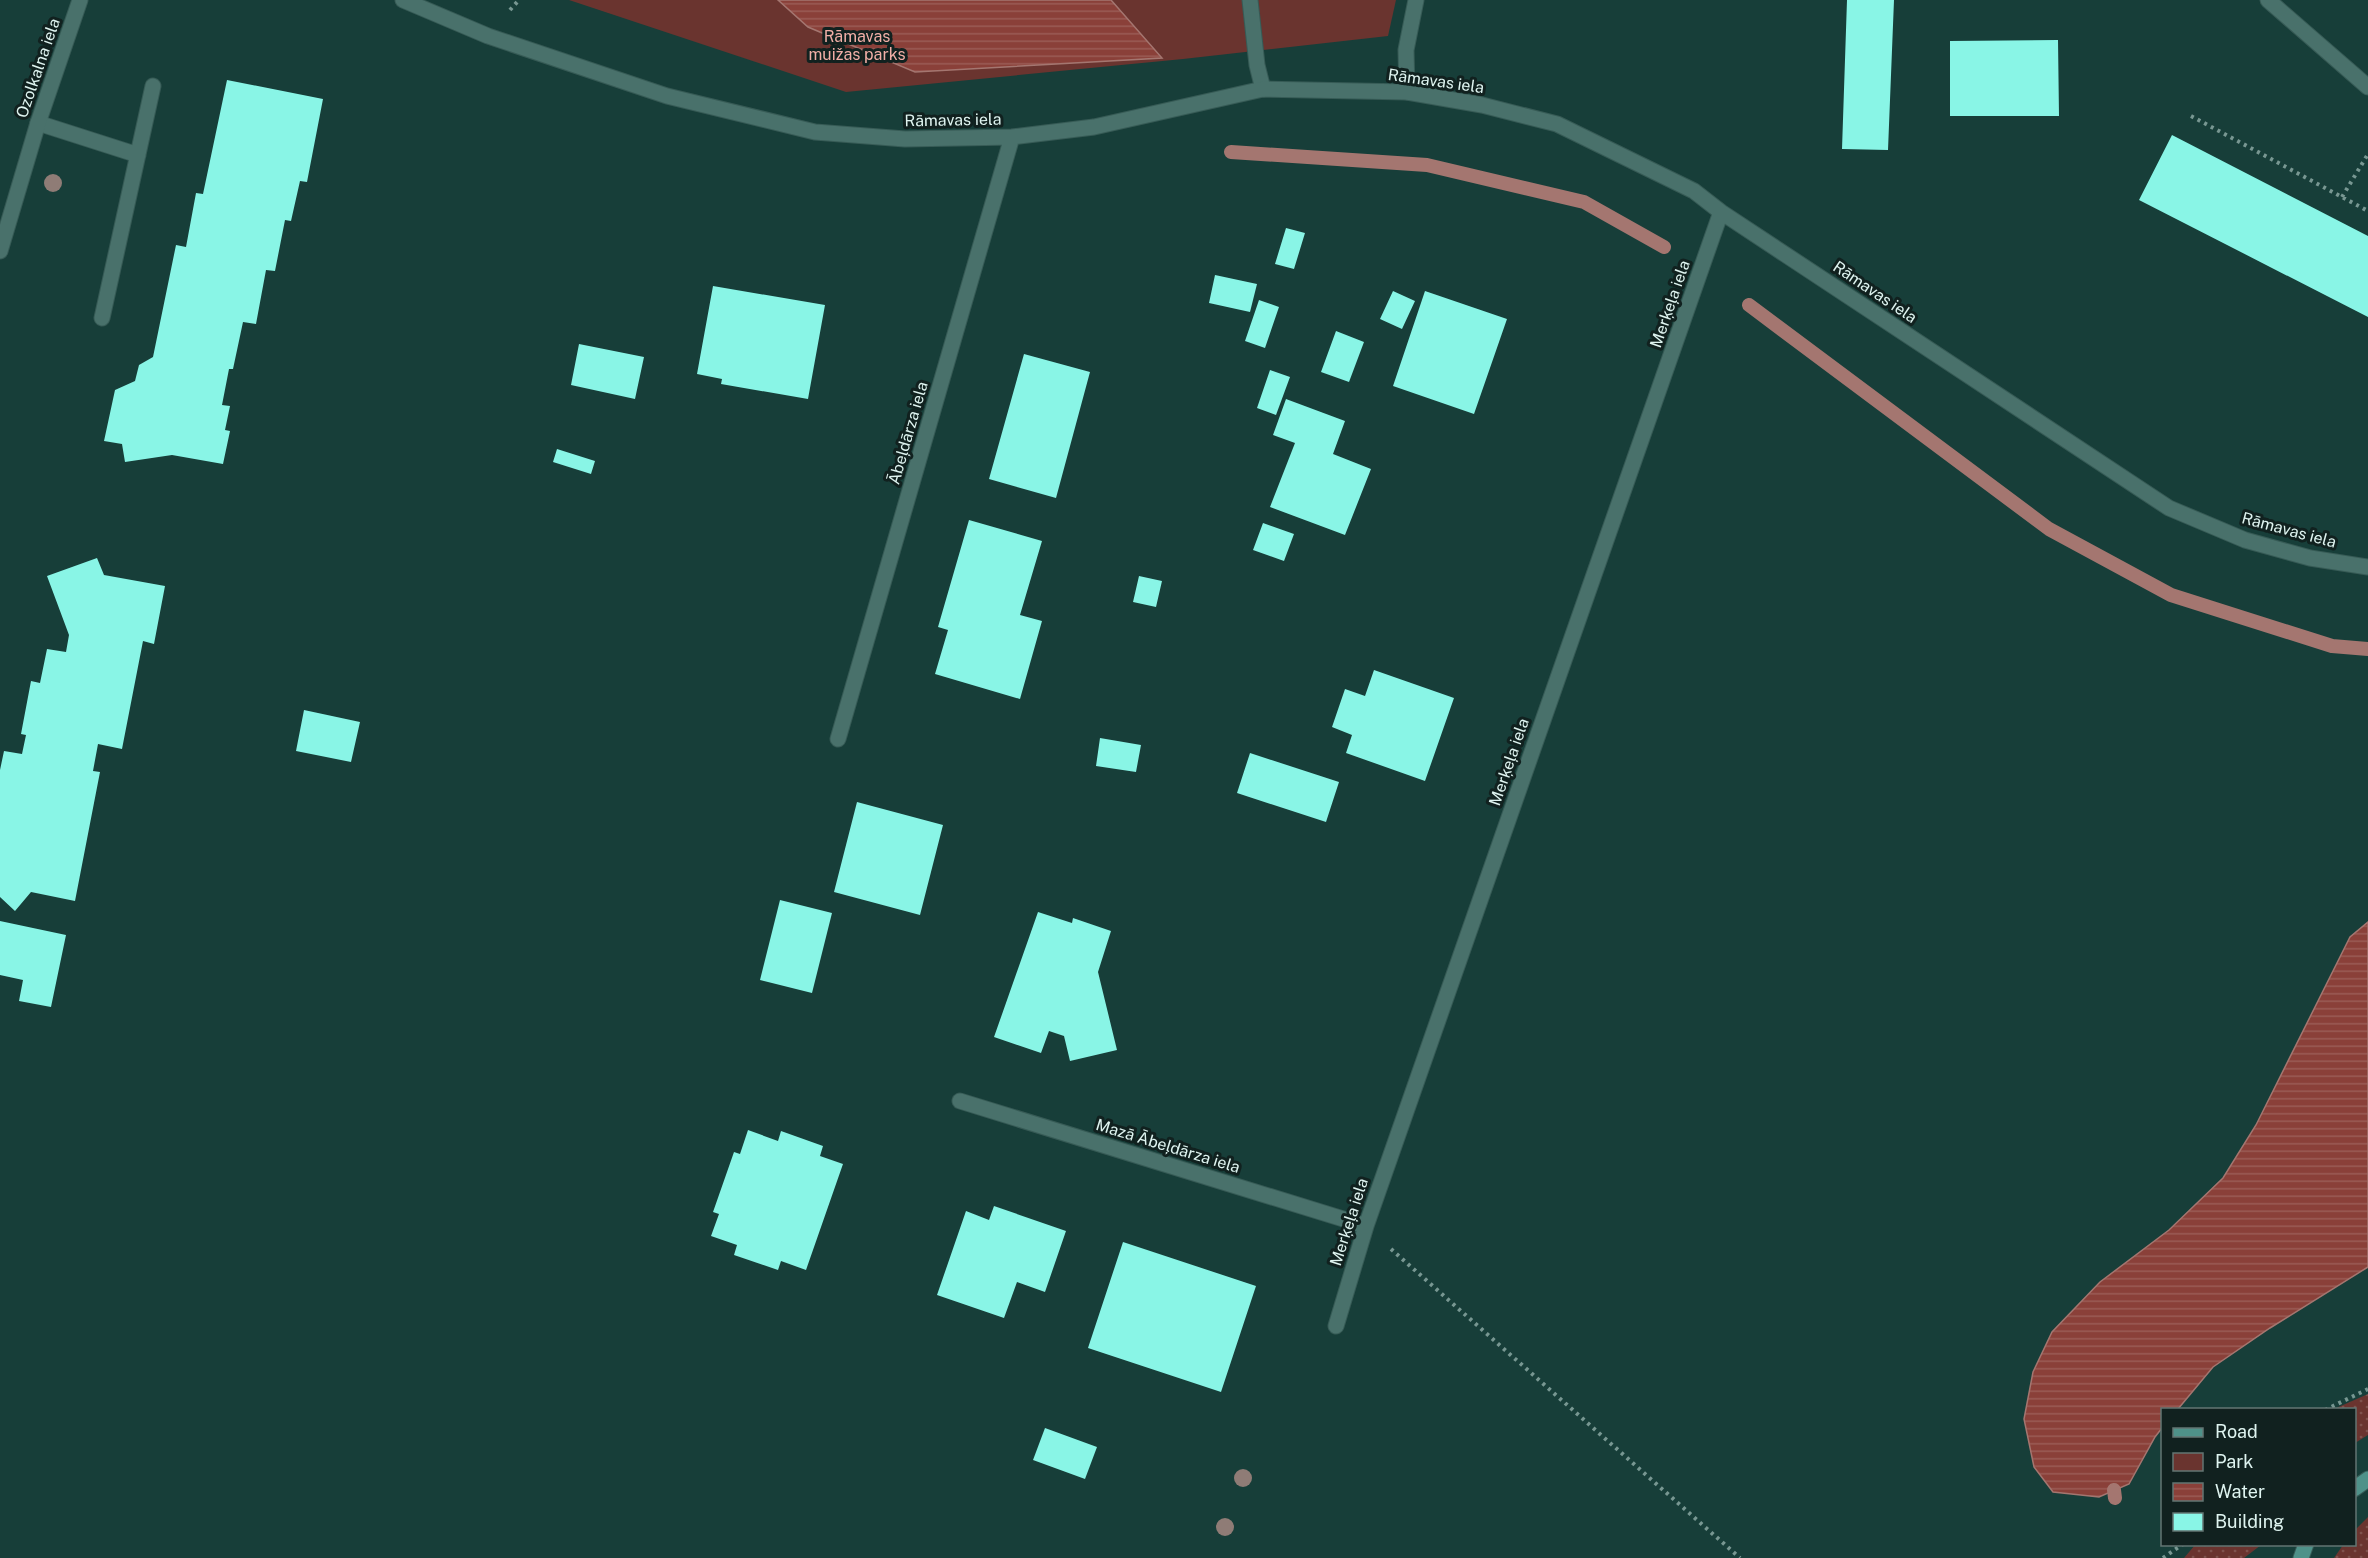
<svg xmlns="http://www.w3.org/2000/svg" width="2368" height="1558" font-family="'Public Sans',sans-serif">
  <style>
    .grass { fill: url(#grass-dots) }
    .park { fill: #6a342f }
    .water { fill: url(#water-rules); stroke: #a47670; stroke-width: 1.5 }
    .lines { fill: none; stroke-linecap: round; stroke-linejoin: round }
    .stream { stroke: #a47670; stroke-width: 14 }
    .building { fill: #89f5e6 }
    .lane-casing { stroke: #375b56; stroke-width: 17 }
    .street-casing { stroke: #375b56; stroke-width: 17 }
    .secondary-casing { stroke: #375b56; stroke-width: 17 }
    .path { stroke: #789792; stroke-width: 4; stroke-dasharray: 3 4.5; stroke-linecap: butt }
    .lane { stroke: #49716b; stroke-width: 15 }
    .street { stroke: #49716b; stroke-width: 15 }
    .secondary { stroke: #4f9289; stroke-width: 15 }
    .tree { fill: #8f7c76 }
    .labels { text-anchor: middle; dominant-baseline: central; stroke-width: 6; stroke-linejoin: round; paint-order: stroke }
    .park-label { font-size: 16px; fill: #f2afa7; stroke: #11211f }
    .street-label { font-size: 16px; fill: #dff4f0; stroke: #11211f }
  </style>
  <defs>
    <pattern id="grass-dots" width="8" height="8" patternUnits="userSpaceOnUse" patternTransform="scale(1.5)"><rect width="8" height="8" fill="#6a342f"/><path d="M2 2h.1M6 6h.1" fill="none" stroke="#7f524d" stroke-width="1.8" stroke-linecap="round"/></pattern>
    <pattern id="water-rules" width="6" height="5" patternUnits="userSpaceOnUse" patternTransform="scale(1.5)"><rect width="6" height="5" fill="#8a4039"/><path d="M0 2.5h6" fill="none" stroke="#9a5c56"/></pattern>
  </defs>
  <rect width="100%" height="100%" fill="#173e39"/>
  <path class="grass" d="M2368,1394V1435L2355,1443L2354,1410L2334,1409Z
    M2368,1517V1558H2334L2343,1545L2354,1544L2355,1530Z
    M2195,1545V1544L2261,1545L2244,1558H2184Z"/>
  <path class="park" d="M569,0H1396L1388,36L1183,59L846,92Z"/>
  <path class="water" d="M778,0H1111L1162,58L915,72L808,27Z
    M2368,922V1267L2270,1328L2213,1367L2178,1409L2162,1410V1428L2155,1437L2129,1484L2099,1497L2053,1492L2034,1467L2024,1419L2033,1372L2052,1332L2100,1282L2169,1230L2223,1178L2256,1125L2350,937Z"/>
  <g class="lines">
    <path class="stream" d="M1231,152L1427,165L1584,202L1664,247
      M1749,305L2049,529L2171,595L2332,646L2368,649
      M2114,1490L2115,1498"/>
  </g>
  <path class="building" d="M1847,0H1894L1888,150L1842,149Z
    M2058,40L2059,116H1950V41Z
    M227,80L323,99L307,182L300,181L291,221L285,220L275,271L266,270L256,324L243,322L233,369H229L222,405L230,406L225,430L230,431L223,464L172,455L125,462L122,444L104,441L115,390L135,381L139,365L153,357L176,245L186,247L196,193L203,194Z
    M2172,135L2368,236V317L2139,200Z
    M1286,228L1305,233L1294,269L1275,264Z
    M1215,275L1257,284L1250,312L1209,303Z
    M713,286L825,305L808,399L721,384L722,379L697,374Z
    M1393,291L1415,301L1402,329L1380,319Z
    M1425,291L1507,319L1474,414L1393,386Z
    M1259,300L1279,307L1265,348L1245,341Z
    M1336,331L1364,342L1349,382L1321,372Z
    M579,344L644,357L635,399L571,385Z
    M1024,354L1090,372L1056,498L989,479Z
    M1270,370L1290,377L1276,415L1257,408Z
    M1286,399L1345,421L1333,454L1371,469L1345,535L1270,507L1295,443L1273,435Z
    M557,449L595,461L591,474L553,462Z
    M969,520L1042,541L1020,615L1042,621L1020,699L935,674L948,630L938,627Z
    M1263,523L1294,534L1284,561L1253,550Z
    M97,558L104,575L165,586L154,644L143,641L122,749L98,744L93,771L100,772L75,901L31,892L15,911L0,897V770L4,751L22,754L26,735L21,734L31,681L40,683L47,649L66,652L69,635L47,576Z
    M1139,576L1162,581L1156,607L1133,602Z
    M1374,670L1454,698L1425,781L1346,753L1352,735L1332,727L1345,689L1365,696Z
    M304,710L360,722L351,762L296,751Z
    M1100,738L1141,745L1136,772L1096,766Z
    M1250,753L1339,782L1326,822L1237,793Z
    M857,802L943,825L920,915L834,892Z
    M780,900L832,913L812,993L760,980Z
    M1038,912L1072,923L1073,918L1111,931L1098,972L1117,1050L1070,1061L1064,1036L1049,1031L1041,1053L994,1037Z
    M0,921L66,935L51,1007L19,1001L23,980L0,975Z
    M748,1130L778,1141L781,1131L823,1146L820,1156L843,1164L806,1270L781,1261L778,1270L734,1255L737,1245L711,1236L719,1214L713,1212L734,1152L740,1154Z
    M994,1206L1066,1231L1045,1292L1017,1282L1004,1318L937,1295L966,1211L989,1220Z
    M1123,1242L1256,1286L1221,1392L1088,1348Z
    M1045,1428L1097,1447L1085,1479L1033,1460Z"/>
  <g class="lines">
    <g class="lane-casing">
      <path id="lane" d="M1250,0L1257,65L1263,89
        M2268,0L2368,87
        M1407,92L1406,50L1416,0
        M38,123L138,155
        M102,318L153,86"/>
    </g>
    <g class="street-casing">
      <path id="street" d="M403,0L488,36L667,96L815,132L905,139L1012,137L1094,127L1263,89L1407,92L1482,105L1557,124L1694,191L1721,212L2169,508L2245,540L2310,558L2368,567
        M0,251L38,123L80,0
        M838,739L1012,137
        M960,1101L1366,1226
        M1336,1326L1366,1226L1721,212"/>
    </g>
    <g class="secondary-casing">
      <path id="secondary" d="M2354,1489L2368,1479
        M2301,1558L2306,1544"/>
    </g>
    <path class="path" d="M510,10L519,0
      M2191,116L2368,211
      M2342,197L2368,154
      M1391,1249L1740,1558
      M2325,1410L2368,1389
      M2163,1558L2183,1544"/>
    <use href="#lane" class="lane"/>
    <use href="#street" class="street"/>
    <use href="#secondary" class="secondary"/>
  </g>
  <g class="tree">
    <circle cx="53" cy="183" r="9"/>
    <circle cx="1243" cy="1478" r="9"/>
    <circle cx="1225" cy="1527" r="9"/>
  </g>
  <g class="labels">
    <g class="park-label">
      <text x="857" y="36">Rāmavas<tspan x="857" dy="18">muižas parks</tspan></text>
    </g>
    <g class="street-label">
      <text transform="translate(38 68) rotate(-71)">Ozolkalna iela</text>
      <text transform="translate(1436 81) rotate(8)">Rāmavas iela</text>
      <text transform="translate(953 120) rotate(-1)">Rāmavas iela</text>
      <text transform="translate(1875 292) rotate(34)">Rāmavas iela</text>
      <text transform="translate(1670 304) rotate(-71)">Merķeļa iela</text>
      <text transform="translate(908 433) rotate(-74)">Ābeļdārza iela</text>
      <text transform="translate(2289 530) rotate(15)">Rāmavas iela</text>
      <text transform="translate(1509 762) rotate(-71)">Merķeļa iela</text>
      <text transform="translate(1168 1146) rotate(17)">Mazā Ābeļdārza iela</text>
      <text transform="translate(1349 1222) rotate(-72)">Merķeļa iela</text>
    </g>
  </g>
  <rect x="2161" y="1408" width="195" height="138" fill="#11211f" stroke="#637573" stroke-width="1.5"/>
  <rect x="2173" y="1428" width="30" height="9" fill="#4f9289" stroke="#637573" stroke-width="1.5"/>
  <text x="2215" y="1438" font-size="18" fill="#dff4f0">Road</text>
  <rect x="2173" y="1453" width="30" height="18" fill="#6a342f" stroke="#637573" stroke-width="1.5"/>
  <text x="2215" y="1468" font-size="18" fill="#dff4f0">Park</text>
  <rect x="2173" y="1483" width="30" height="18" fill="url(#water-rules)" stroke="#637573" stroke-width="1.5"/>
  <text x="2215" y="1498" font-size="18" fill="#dff4f0">Water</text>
  <rect x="2173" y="1513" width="30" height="18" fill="#89f5e6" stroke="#637573" stroke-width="1.5"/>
  <text x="2215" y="1528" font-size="18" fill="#dff4f0">Building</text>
</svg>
